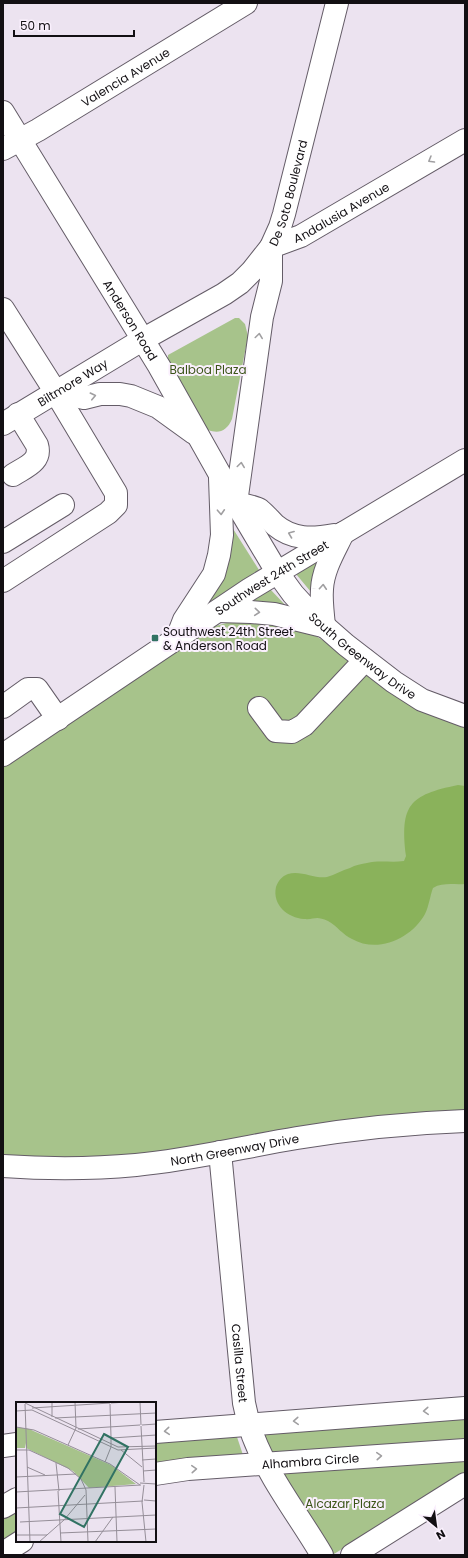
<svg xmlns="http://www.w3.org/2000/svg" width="468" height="1558" font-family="Poppins,sans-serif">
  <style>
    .green { fill: #a7c38b }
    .forest { fill: #8ab25b }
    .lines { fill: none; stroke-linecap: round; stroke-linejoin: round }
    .minor-casing { stroke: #645c67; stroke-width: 24 }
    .minor { stroke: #fff; stroke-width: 22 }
    .oneway { stroke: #a09fa1 }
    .poi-dot { fill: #317263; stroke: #faf0fd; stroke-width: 1.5 }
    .labels { text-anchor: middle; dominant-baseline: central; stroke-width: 4; stroke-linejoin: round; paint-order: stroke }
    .street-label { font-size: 12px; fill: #120f13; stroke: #faf0fd }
    .park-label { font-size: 12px; fill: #3b5418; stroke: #faf0fd }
    .poi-label { font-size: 12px; fill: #120f13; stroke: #faf0fd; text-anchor: start }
    .inset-road { fill: none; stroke: #958e98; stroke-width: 1 }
    .view { fill: #317263; fill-opacity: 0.15; stroke: #317263; stroke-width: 2 }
    .inset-edge { fill: none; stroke: #120f13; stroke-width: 2 }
  </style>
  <rect width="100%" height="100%" fill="#ece3f0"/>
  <path class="green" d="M235,318H239L245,324L248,336L232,419C227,431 219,434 208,430L168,366V355Z
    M230,524L259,570L199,609Z
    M317,560L321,562L311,592L296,574Z
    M270,589L289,609L253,602V601Z
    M245,618L304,629L465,725V1115L135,1157H3V766L208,628Z
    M465,1416V1440L271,1454L258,1431Z
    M236,1434L244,1458L155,1466V1440Z
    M465,1455V1472L334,1554L280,1471Z
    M17,1505V1535L3,1544V1513Z"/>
  <path class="forest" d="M458,785L465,786V884C454,885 443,882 433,888C430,896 429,906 425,914C412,938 378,954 352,939C343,935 337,926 328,921C315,915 315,920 304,919C288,918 272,905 276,887C278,881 282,876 288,874C301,870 314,879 327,877C335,875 342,870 350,868C355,865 362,864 367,863C379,860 392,863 404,861L406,856C400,805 409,795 458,785Z"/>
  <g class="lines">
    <g class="minor-casing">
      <g id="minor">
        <path id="s1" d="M3,112L159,366L236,503L277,572L293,594L314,617L346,645L394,682L422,700L465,716"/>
        <path id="s2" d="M3,149L38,130L246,3"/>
        <path d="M3,309L55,391L116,493V505L108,513L3,581"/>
        <path d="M55,391L84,398L100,394H120L131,396L158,407L194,433"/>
        <path id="s3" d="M3,424L142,340L224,294L240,283L252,271L271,247L301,236L465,140"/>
        <path d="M13,475C25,467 42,462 37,445L18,414"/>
        <path id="s4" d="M236,503L262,317L271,281V247L280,227L284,214L337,3"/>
        <path d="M236,503C243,505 254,506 260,510C265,514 270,520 275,525C293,540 312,539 334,535"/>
        <path d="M3,542L63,505"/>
        <path d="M218,611L251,612L274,614L323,626"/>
        <path d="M324,626C323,614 321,601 322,589C323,569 335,550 343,533"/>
        <path d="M177,638L184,620L214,574L219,555L222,535L220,478"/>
        <path d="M3,707L28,689H37L58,719"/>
        <path d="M259,708L276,731L292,732L304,725L365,660"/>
        <path id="s5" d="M3,755L250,589L465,460"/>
        <path id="s6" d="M220,1152L244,1403C246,1414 249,1425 253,1436C269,1478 299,1516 322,1555"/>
        <path id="s7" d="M3,1166C47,1169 92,1169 136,1165C190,1160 243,1147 297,1138C352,1129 409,1123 465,1121"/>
        <path d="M155,1432L465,1408"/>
        <path d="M3,1446L17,1444"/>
        <path id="s8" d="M155,1474L188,1469L465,1450"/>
        <path d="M3,1507L17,1499"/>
        <path d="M3,1553L22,1541"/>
        <path d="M352,1555L465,1484"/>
      </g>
    </g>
    <use href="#minor" class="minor"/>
  </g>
  <defs><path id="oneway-chevron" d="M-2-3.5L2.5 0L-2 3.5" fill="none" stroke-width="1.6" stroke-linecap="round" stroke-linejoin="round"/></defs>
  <g class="oneway">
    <use href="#oneway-chevron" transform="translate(431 160) rotate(150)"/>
    <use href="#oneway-chevron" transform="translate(259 336) rotate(-82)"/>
    <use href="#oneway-chevron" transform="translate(93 396) rotate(-13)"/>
    <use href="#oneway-chevron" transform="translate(241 465) rotate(-82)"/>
    <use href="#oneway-chevron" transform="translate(221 512) rotate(87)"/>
    <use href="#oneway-chevron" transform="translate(291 534) rotate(-159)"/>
    <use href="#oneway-chevron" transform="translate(323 587) rotate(-86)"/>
    <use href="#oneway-chevron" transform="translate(257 612) rotate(5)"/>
    <use href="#oneway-chevron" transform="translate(426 1411) rotate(176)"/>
    <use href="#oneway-chevron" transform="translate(296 1421) rotate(176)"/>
    <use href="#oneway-chevron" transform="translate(167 1431) rotate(175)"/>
    <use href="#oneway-chevron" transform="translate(379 1456) rotate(-4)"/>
    <use href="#oneway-chevron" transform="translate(194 1469) rotate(-4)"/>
  </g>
  <rect class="poi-dot" x="151" y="634" width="8" height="8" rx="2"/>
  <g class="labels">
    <g class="street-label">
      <text stroke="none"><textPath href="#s2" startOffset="142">Valencia Avenue</textPath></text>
      <text stroke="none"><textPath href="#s4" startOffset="316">De Soto Boulevard</textPath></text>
      <text stroke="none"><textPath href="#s3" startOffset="402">Andalusia Avenue</textPath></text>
      <text stroke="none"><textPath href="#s1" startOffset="244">Anderson Road</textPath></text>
      <text stroke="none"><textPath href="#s3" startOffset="81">Biltmore Way</textPath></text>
      <text stroke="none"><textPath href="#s5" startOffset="322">Southwest 24th Street</textPath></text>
      <text stroke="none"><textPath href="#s1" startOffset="656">South Greenway Drive</textPath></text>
      <text stroke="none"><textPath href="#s7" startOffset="233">North Greenway Drive</textPath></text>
      <text stroke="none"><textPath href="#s6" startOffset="212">Casilla Street</textPath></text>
      <text stroke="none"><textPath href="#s8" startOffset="156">Alhambra Circle</textPath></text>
    </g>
    <g class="park-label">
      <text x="208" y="369">Balboa Plaza</text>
      <text x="345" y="1503">Alcazar Plaza</text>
    </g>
    <g class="poi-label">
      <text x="163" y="631">Southwest 24th Street<tspan x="163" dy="14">&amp; Anderson Road</tspan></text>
    </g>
  </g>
  <g transform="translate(16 1402)">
    <rect width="140" height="140" fill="#ece3f0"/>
    <path d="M0,25L13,27L95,63L120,82L73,86L57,69L10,46V41L9,46H0Z" fill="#a7c38b"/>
    <path class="inset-road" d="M36,0V15M124,0L125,23M9,1L102,45L140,44M95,1L111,0M9,2L14,140M94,2L95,35M16,6L94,1M0,9L16,8L102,48L140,46M39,16L140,11M126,23L140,22M125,24L128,80M0,25L18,28L94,62L124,83M62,27L124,23M96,36L140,33M52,43L60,26L59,0M0,48H13L52,66L65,77L70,88L72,140M105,48L126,65M126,58L140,57M89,60L95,45V36M40,61L43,89M11,65L29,73M127,69L140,68M0,75L60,72M124,81L140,82M128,83L126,100L130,140M99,85L101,140M42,89L45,140M0,90L125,83M128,98L140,99M0,106L127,99M4,120L140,113M44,131L140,127M0,133H31M23,140L48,118L69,93M79,140L97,115"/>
    <path class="view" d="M88,32L112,45L68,125L44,112Z"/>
    <rect width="140" height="140" class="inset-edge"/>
  </g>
  <rect width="468" height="1558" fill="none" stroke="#120f13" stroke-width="8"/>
  <g transform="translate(436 1526) rotate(151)" stroke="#faf0fd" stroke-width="3" paint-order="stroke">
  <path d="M0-3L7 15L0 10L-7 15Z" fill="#120f13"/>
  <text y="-6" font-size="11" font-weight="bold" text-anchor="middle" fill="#120f13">N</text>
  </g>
  <path d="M14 30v6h120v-6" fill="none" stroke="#120f13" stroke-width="2"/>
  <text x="20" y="30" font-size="12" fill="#120f13" stroke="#faf0fd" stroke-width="3" paint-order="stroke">50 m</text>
</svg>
